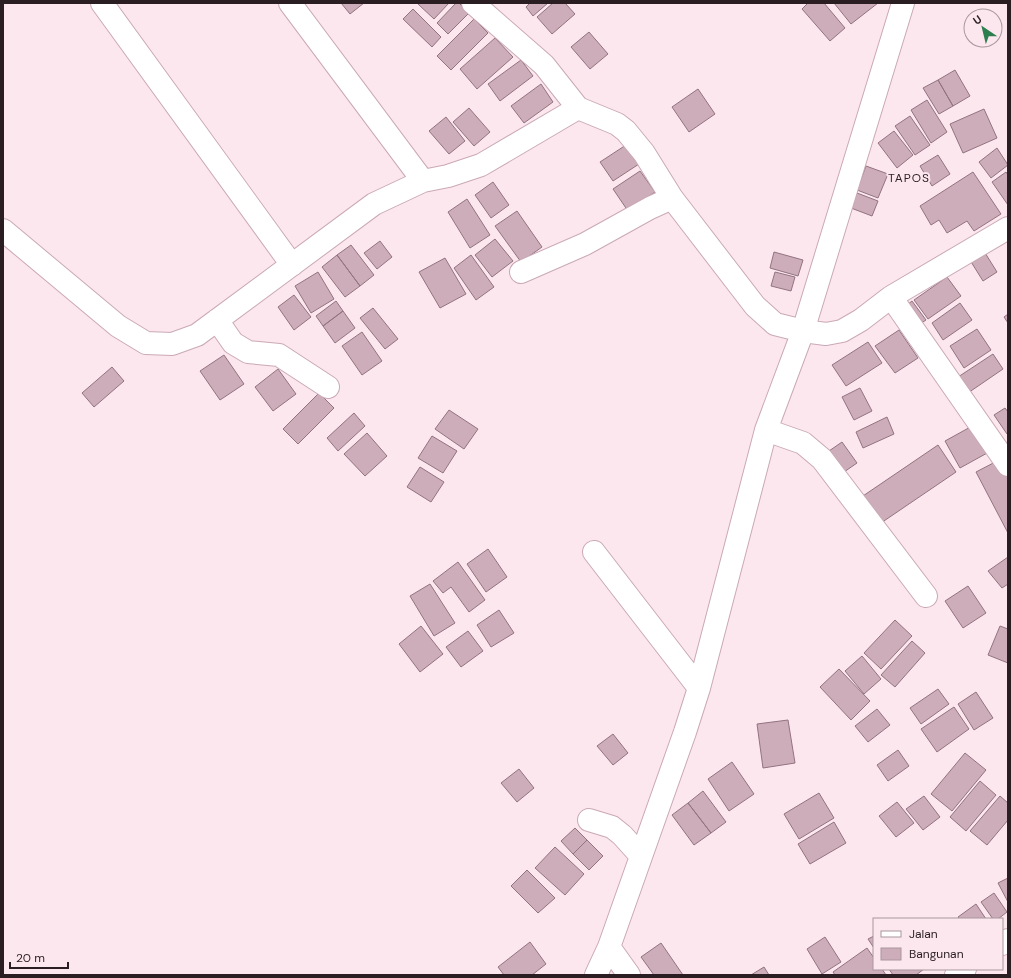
<svg xmlns="http://www.w3.org/2000/svg" width="1011" height="978" font-family="'DM Sans',sans-serif">
  <style>
    .building { fill: #ceadba; stroke: #927380 }
    .lines { fill: none; stroke-linecap: round; stroke-linejoin: round }
    .minor-casing { stroke: #caa9b6; stroke-width: 24 }
    .minor { stroke: #fff; stroke-width: 22 }
    .labels { text-anchor: middle; dominant-baseline: central; stroke-width: 4; stroke-linejoin: round; paint-order: stroke }
    .quarter-label { font-size: 12px; letter-spacing: 1px; fill: #2a1e23; stroke: #fce7ef }
  </style>
  <rect width="100%" height="100%" fill="#fce7ef"/>
  <path class="building" d="M341,3H364L350,14Z
    M419,3H449L434,19L418,4Z
    M456,3H459L469,13L448,34L437,23Z
    M530,3H548L533,16L526,7Z
    M553,3H565L575,14L552,34L537,17Z
    M808,3H824L845,28L830,41L802,9Z
    M834,3H878L851,24Z
    M413,9L441,37L432,47L403,19Z
    M474,19L488,33L451,70L437,56Z
    M589,32L608,54L590,69L571,47Z
    M495,38L513,57L477,89L460,69Z
    M521,60L533,76L500,101L488,84Z
    M955,70L970,96L953,106L938,80Z
    M938,80L953,106L939,114L923,88Z
    M541,84L553,102L524,123L511,106Z
    M698,89L715,114L689,132L672,107Z
    M927,100L947,132L931,143L911,110Z
    M469,108L490,132L474,146L453,122Z
    M984,109L997,138L963,153L950,124Z
    M910,116L930,145L915,155L895,126Z
    M446,117L465,141L449,154L429,131Z
    M894,131L913,155L897,168L878,143Z
    M626,145L639,164L613,181L600,162Z
    M997,148L1008,165L991,178L979,162Z
    M938,155L950,174L932,186L920,166Z
    M866,166L888,174L878,198L857,190Z
    M640,171L655,192L628,211L613,189Z
    M973,172L1001,214L974,231L967,221L947,233L939,220L931,225L920,206Z
    M1006,172L1008,175V205L992,182Z
    M493,182L509,205L491,218L475,195Z
    M857,193L878,201L872,216L851,208Z
    M467,199L490,235L470,248L448,212Z
    M517,211L542,247L521,262L495,226Z
    M495,239L513,261L492,277L475,255Z
    M380,241L392,257L377,269L364,253Z
    M351,245L374,275L360,286L337,255Z
    M982,248L997,272L983,281L968,257Z
    M774,252L803,260L798,276L770,268Z
    M337,255L360,286L345,297L322,267Z
    M471,255L494,287L476,300L454,268Z
    M445,258L466,294L440,308L419,272Z
    M318,272L334,299L311,313L295,286Z
    M775,272L795,277L791,291L771,286Z
    M947,277L961,296L928,319L914,300Z
    M294,295L311,317L294,330L278,307Z
    M336,301L343,311L323,326L316,316Z
    M912,301L926,320L915,327L902,309Z
    M960,303L972,320L943,340L932,323Z
    M373,308L398,339L385,349L360,318Z
    M343,311L355,328L335,343L323,326Z
    M1008,314V323L1004,317Z
    M977,329L991,350L964,368L950,346Z
    M899,330L918,358L895,373L875,346Z
    M362,332L382,361L362,375L342,346Z
    M868,342L882,363L846,386L832,365Z
    M993,354L1003,369L965,395L955,379Z
    M224,355L244,384L220,400L200,371Z
    M112,367L124,381L94,407L82,393Z
    M278,369L296,394L273,411L255,387Z
    M860,388L872,411L854,420L842,397Z
    M319,393L334,408L298,444L283,429Z
    M1005,408L1008,412V433L1007,434L994,415Z
    M449,410L478,429L464,449L435,429Z
    M354,413L365,426L338,451L327,438Z
    M887,417L894,434L863,448L856,432Z
    M974,425L989,452L960,468L945,441Z
    M367,433L387,456L365,476L344,454Z
    M432,436L457,451L443,473L418,458Z
    M842,442L857,463L844,472L829,451Z
    M938,445L956,472L878,525L860,498Z
    M1001,459L1008,471V533L976,472Z
    M420,467L444,482L431,502L407,487Z
    M488,549L507,577L486,592L467,564Z
    M1008,557V584L1002,588L988,571Z
    M458,562L485,600L469,612L451,587L443,593L433,581Z
    M430,584L455,623L434,636L410,596Z
    M968,586L986,613L963,628L945,601Z
    M499,610L514,633L491,647L477,625Z
    M895,620L912,636L881,669L864,653Z
    M421,626L443,654L420,672L399,644Z
    M1000,626L1008,629V663L988,655Z
    M468,631L483,651L461,667L446,647Z
    M912,641L925,653L895,687L881,675Z
    M862,656L881,679L864,694L845,671Z
    M839,669L870,701L851,720L820,687Z
    M938,689L949,704L921,724L910,708Z
    M976,692L993,718L974,730L958,704Z
    M954,707L969,729L937,752L921,729Z
    M877,709L890,725L868,742L855,726Z
    M788,720L795,763L763,768L757,724Z
    M613,734L628,753L613,765L597,746Z
    M898,750L909,766L888,781L877,765Z
    M965,753L986,770L952,811L931,794Z
    M732,762L754,794L729,811L708,779Z
    M519,769L534,788L517,802L501,783Z
    M980,781L996,795L966,831L950,817Z
    M703,791L726,822L711,833L688,803Z
    M819,793L834,818L799,839L784,814Z
    M924,796L940,817L923,830L906,809Z
    M1000,796L1008,803V820L987,845L970,831Z
    M897,802L914,823L896,837L879,816Z
    M688,803L711,833L694,845L672,815Z
    M834,822L846,843L810,864L798,844Z
    M575,828L587,840L573,854L561,841Z
    M587,840L603,856L589,870L573,854Z
    M555,847L584,874L565,895L535,868Z
    M527,870L555,898L538,913L511,886Z
    M1008,878V902L998,883Z
    M994,893L1007,912L998,919H993L981,902Z
    M976,904L986,919H960L958,917Z
    M874,936V948L868,939Z
    M825,937L841,962L822,974L807,949Z
    M530,942L546,964L532,975H504L498,967Z
    M661,943L683,975H654L641,957Z
    M867,948L874,958V969H882L886,975H835L833,972Z
    M764,967L769,975H751Z
    M889,969H924L916,975H893Z"/>
  <g class="lines">
    <g class="minor-casing">
      <path id="minor" d="M102,3L292,265
        M290,3L423,181
        M473,3L544,65L578,108L617,124L626,131L644,153L672,198L755,306L775,324L803,331L826,334L842,331L861,320L891,297L1008,228
        M3,230L118,326L146,343L172,344L197,335L374,204L423,181L448,176L481,165L578,108
        M521,272L585,244L650,208L672,198
        M891,297L1008,465
        M217,320L233,343L248,352L279,355L328,387
        M766,430L803,443L822,459L926,596
        M594,552L699,688
        M589,820L612,827L622,835L641,856
        M1002,944L1008,940
        M609,947L629,975
        M596,975L609,947L685,732L699,688L766,430L803,331L903,3
        M956,975L965,969"/>
    </g>
    <use href="#minor" class="minor"/>
  </g>
  <g class="labels">
    <g class="quarter-label">
      <text x="909" y="178">TAPOS</text>
    </g>
  </g>
  <rect width="1011" height="978" fill="none" stroke="#2a1e23" stroke-width="8"/>
  <rect x="873" y="918" width="130" height="52" fill="#fce7ef" stroke="#a8979d"/>
  <rect x="881" y="931" width="20" height="6" fill="#ffffff" stroke="#a8979d"/>
  <text x="909" y="938" font-size="12" fill="#2a1e23">Jalan</text>
  <rect x="881" y="948" width="20" height="12" fill="#ceadba" stroke="#a8979d"/>
  <text x="909" y="958" font-size="12" fill="#2a1e23">Bangunan</text>
  <g transform="translate(983 28) rotate(325)"><circle r="19" fill="#fce7ef" stroke="#a8979d"/>
  <path d="M0-3L7 15L0 10L-7 15Z" fill="#2e7f50"/>
  <text y="-6" font-size="11" font-weight="bold" text-anchor="middle" fill="#2a1e23">U</text>
  </g>
  <path d="M10 962v6h58v-6" fill="none" stroke="#2a1e23" stroke-width="2"/>
  <text x="16" y="962" font-size="12" fill="#2a1e23" stroke="#fce7ef" stroke-width="3" paint-order="stroke">20 m</text>
</svg>
